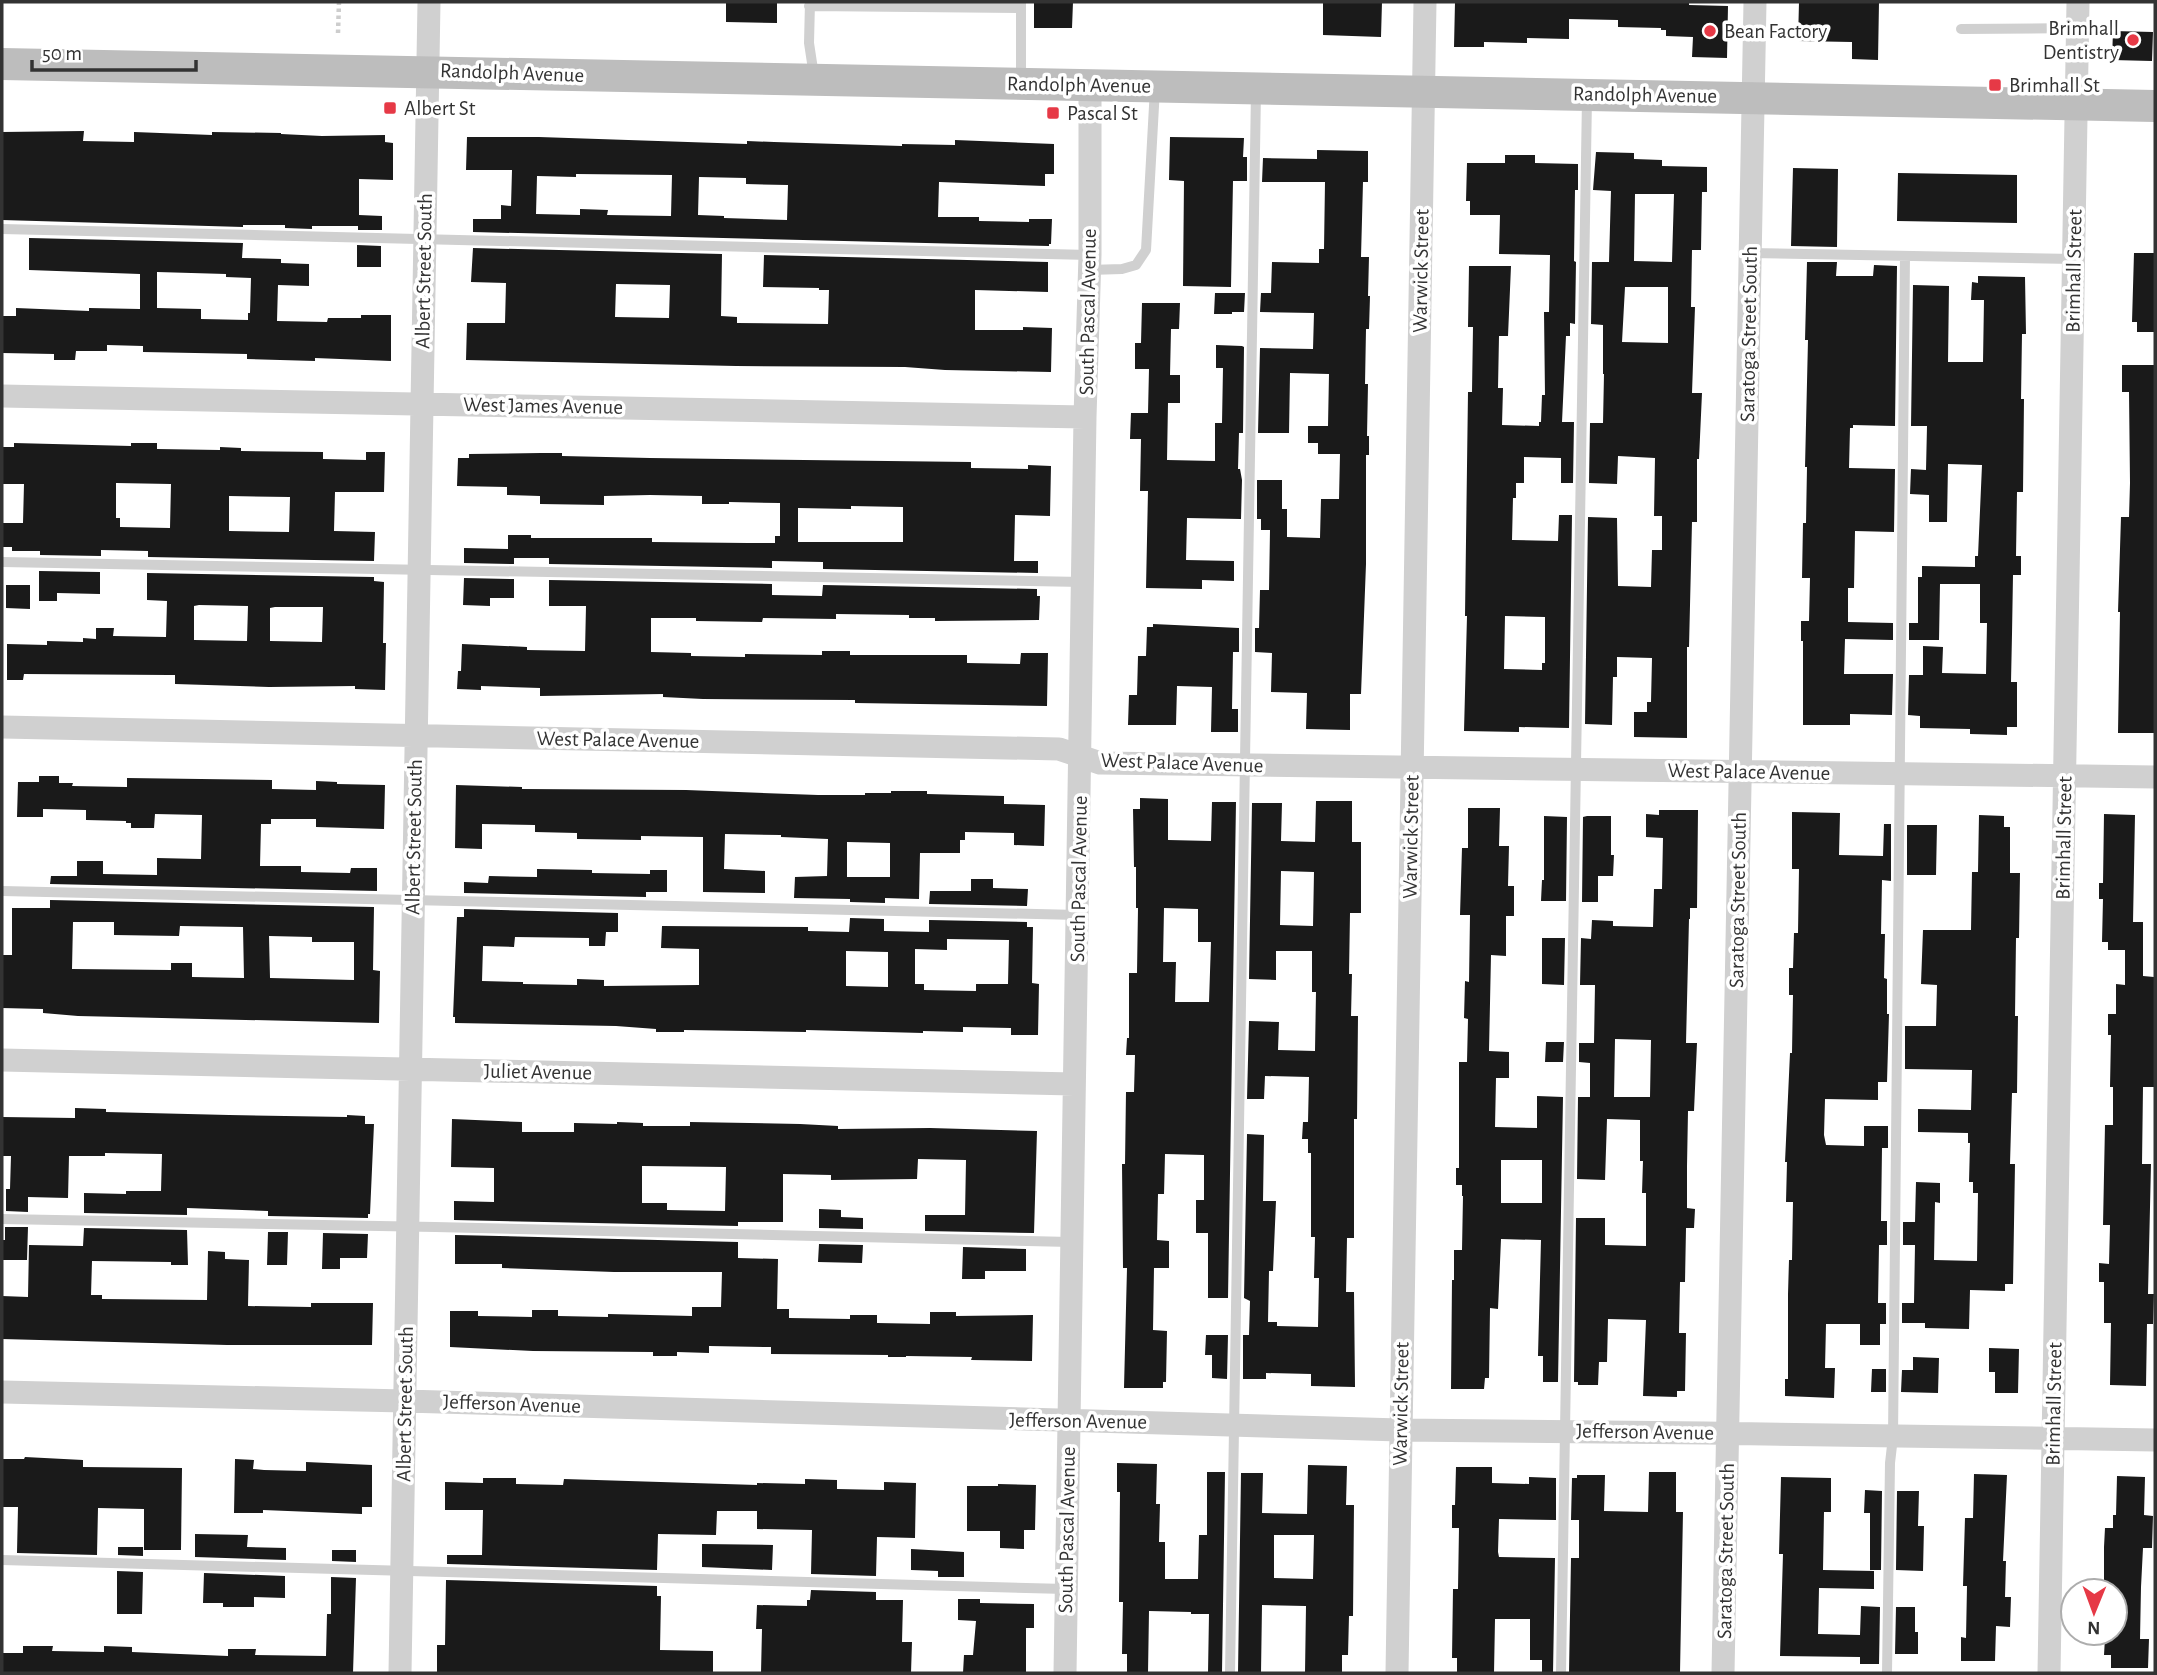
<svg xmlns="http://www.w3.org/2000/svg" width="2157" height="1675" font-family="'Alegreya Sans',sans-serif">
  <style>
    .building { fill: #1a1a1a; fill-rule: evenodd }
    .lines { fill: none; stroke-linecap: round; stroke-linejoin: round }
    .path { stroke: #cdcdcd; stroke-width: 4.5; stroke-dasharray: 3.5 3.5; stroke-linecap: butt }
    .lane { stroke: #d0d0d0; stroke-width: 10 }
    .street { stroke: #d0d0d0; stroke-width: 23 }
    .secondary { stroke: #bdbdbd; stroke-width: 32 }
    .poi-dot { fill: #e63946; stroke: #fff; stroke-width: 2.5 }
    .labels { text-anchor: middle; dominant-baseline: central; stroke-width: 7; stroke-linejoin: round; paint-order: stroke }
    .poi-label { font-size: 21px; fill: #333; stroke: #fff; text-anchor: start }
    .street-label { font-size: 21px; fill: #333; stroke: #fff }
  </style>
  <rect width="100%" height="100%" fill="#fff"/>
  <path class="building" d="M726,2H777V23L726,22Z
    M1034,2H1073L1072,28H1034Z
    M1323,2H1382L1381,37L1323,35Z
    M1455,2H1689V5L1728,6L1727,58L1692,57L1693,37L1666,36V30H1661V28L1618,27V20L1569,19V39L1527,38V43L1484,42V47H1454Z
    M1799,2H1879L1878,60L1852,59V42L1798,41Z
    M2113,31L2153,32L2152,61L2112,60Z
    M84,131L83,141L134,142V132L212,135V132L281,133V134L322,136L385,135V142L393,143V180L359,179V215L382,216V230H358V226H312V229L285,228V225H243V227L2,220V132Z
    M467,137H539L747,144V141L774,142L902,146V144L955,145V140L1054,144V174H1045V186L939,182L938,217H979V221L1029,222V219H1052L1051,244H1049V246L473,232V219H501V205L511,206L512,170H466ZM576,174L672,175L671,216L607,215L608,210L580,209V215L536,214L537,176L576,177ZM699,177L746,178V184L788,185L787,220L724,218V216L698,215Z
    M1170,137L1244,138L1243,157H1247V181H1233L1231,287L1183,286L1184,181L1169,180Z
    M1317,150L1368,151V182H1363L1361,257H1369L1368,296H1370L1369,329H1366L1365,384H1368L1367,436H1369V455H1366V564L1361,694H1350V730L1306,729L1307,693L1271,692L1272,653L1255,652V628H1259L1260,590H1269L1270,530H1261V519H1257V480H1282V509H1287V537L1320,538L1321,499H1339L1340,454H1318V443H1308V426H1328L1329,374L1290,373L1289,433H1258L1260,348L1313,349L1314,313L1260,312L1261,293H1271L1272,262L1319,263V249H1324L1325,182H1262L1263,158L1317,159Z
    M1596,152L1634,153V159L1662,160V166L1707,167V192H1702L1701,250H1692L1691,307H1695L1692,393H1702L1699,459H1697V522H1692L1689,647H1687V738L1634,737V712H1647V702H1651L1652,658L1617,657V677H1613L1612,725L1585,724L1588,517L1617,518L1618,586L1651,587L1652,550H1662V516H1654L1655,458L1618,456L1617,484L1589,483L1590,423H1603L1604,374H1603V325L1591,324L1592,262H1609L1611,191L1593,190ZM1635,194H1674L1672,262L1634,261ZM1625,287H1668V343L1622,342Z
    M1505,155H1535V163L1578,164V190H1575L1574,261L1576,262L1575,324L1570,323V336H1566L1562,422H1574L1573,483H1561V458L1524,457V483H1516V498H1513L1512,540L1558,541L1559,515H1572L1569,728L1519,727V732L1464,731L1467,616H1465L1468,392H1472L1473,327H1468L1469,266H1511L1508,336H1499L1498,388H1503L1502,425L1539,426V422H1541L1542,395H1545L1544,312H1549L1550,255L1499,254L1500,215H1470V201H1466L1467,163H1505ZM1505,616L1545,617V663H1542V670L1504,669Z
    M1793,168L1838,169L1837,247L1791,246Z
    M1898,173L2017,175V223L1897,221Z
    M29,238L243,243L242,258L281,259V263L309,264V286L278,285L277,321L327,322L328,318H361V315H391V361L315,358V361L247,359V354L143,352V346L107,345V351H76L75,360H54V354L2,353V316H16V308L89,311V308L140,309V274L29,270ZM157,272L226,274V277L251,278L250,313H248V320L201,319V309L157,308Z
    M357,245L381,246V267H357Z
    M473,248L722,254L721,316L737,317V323L828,324L829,290H819V288L763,287L764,255L1048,262V292L975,290V330H1023V327L1052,328L1051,372L945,370L905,367L736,366L466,360L467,323H505L506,283L471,282ZM616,284L670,285L669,318L615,317Z
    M2134,253H2155V332H2137V322H2132Z
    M1807,262H1837L1836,276H1873L1874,265L1897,266L1895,426L1853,425V428H1850L1849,468L1895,469L1894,532L1855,531L1854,588H1848V622L1893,623V640L1845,639L1844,674H1893L1892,715L1850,714V725H1803V641H1801V621H1809L1810,578H1802L1803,523H1806L1807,467H1805L1808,340H1805Z
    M1978,276L2025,277L2026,334H2022L2021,399H2024L2023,492H2017L2016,556H2021V575H2013L2012,634L2011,682H2017V727H2007V735L1970,734V729L1920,728V716L1908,715L1909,675H1923V646L1943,647L1942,673L1986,674L1987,623H1980V584H1940L1939,640H1909V623H1918V577H1922V566L1975,567V556H1978L1982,465L1948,464L1947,522H1929V495L1910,494L1911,469L1926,470L1927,426H1911L1913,285L1949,286L1948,362H1983L1984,300H1971L1972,282L1978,283Z
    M1215,293H1245L1244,312H1232V314H1214Z
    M1142,303H1180L1179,329H1171L1170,375H1180V403H1168L1167,460L1215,461V423H1222L1223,368H1216V345L1242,346L1244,347L1243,433H1239L1238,469H1240L1242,480L1241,519L1187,518L1186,560L1234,561V581L1202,580V589L1146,588L1148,491H1140L1141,439H1130L1131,413H1148L1149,369H1135V343H1141Z
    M2122,365H2155V733H2118L2120,612H2118L2121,517H2129L2130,483L2129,392H2122Z
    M14,443L131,446V443H157V449L220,450V447L241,448V451L323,452V459L366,460V452H385L384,492H335L334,531L375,532L374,561L148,557V551L101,550V556L40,555V551H12V547H2V523H23L24,484H2V447H14ZM116,483L171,484L170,528L120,527V518H116ZM229,496L290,497L289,532L229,531Z
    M541,453H562V456L650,458L971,462V468L1028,469V465L1051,466L1050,516L1015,515L1014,561H1038V573L823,569V562L772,561V568L549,564V558H514V564L464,563V548L508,549V535H531V538H652V542L747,543H775V536H780V503L729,502V504H702V496L650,495L604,496V505L540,504V496L507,495V487L457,486L458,458H469V454ZM851,506L903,507V542H798V508L851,509Z
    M39,571L100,572V594L57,593V601H39Z
    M147,573L374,577V581L384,582L383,643H386L385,690L355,689V686L269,687L175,684V675H169L24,674L23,680H7V644L47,645V641L83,642V638L96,639V628H114L113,636L166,637L167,601L147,600ZM199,605L248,606L247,641L194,640V606ZM275,607H323L322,642L270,641V608Z
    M464,578L514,579V598H490V606L463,605Z
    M549,580L772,584V595L822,596L823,585L1037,589V596H1040L1039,620L935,621V618H909V615L836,614V619L763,618L762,622L696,621V618H651V652L691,653V656L745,657V654L822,655V651H850V655H967V663L1020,664L1021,653H1048L1047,706L855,703V700L703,699L663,697V694L540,696V688L481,686V690L457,689L458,671H461L462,644L527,647V650L585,651L586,606H549Z
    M6,585H30V609L6,608Z
    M1153,624L1239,628V652H1233L1232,709H1238V732H1211L1212,687L1177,686L1176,725H1128L1129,695H1137L1138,656H1146L1147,627H1153Z
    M39,776H59V783H73L72,786L127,787V778L272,780V789L316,790V781L337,782V784L385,785L384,829L316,827V819H271V824H261L260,866H301V872L350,873L351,868H377V891L50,884L51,876H77V861H103V874L157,875V858L201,859L202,815L155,814L154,828H131V823H126V821L86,820V810L43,809V817H17L18,782H39Z
    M456,785L522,787V789L686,790L818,795H865V793H891V791H927V794L1004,796V804L1045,805L1044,846L1014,845V833L965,832V840H960V853H920L919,899L885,898V903L850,902V899L794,898L795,877L827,876L828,839L781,837V835L725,834L724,869L765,871V893L703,892V837L641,836V840L577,839V833L535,832V825L482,824V849L455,848ZM847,842L890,843V877H847Z
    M1140,798L1168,799V840L1211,841L1212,802H1236L1228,1298H1208V1233H1196V1200H1204V1155L1165,1154L1164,1194H1158L1157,1240L1169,1241V1268H1154L1153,1330L1167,1331L1166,1382H1163V1388H1124L1127,1268H1123L1122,1164H1125L1126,1092H1134L1135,1055H1126L1127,1038H1129V973H1137L1138,908H1136V867H1134L1133,809H1140ZM1164,908L1198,909V942H1211L1209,1002H1175L1176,962H1163Z
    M1316,801H1352V842H1361V913H1350L1349,974H1352L1351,1016H1358L1357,1119H1354V1238H1347L1346,1292H1354L1355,1387L1311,1386V1374L1266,1373V1379H1243V1335H1249L1250,1301L1244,1298L1247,1134L1264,1135L1263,1201H1276L1273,1271H1269L1268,1322H1277V1326L1318,1327L1319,1278H1314L1315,1237H1311V1153H1308V1139H1302L1303,1122H1308L1309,1077L1265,1076L1264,1099H1247L1249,1021L1279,1022L1278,1050L1315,1051L1316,992H1312V951H1276V980L1249,979L1252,803H1282L1281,841L1315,842ZM1281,871L1314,872L1313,926L1280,925Z
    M1468,808H1500L1499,846H1509L1508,886H1514V916H1506V956L1491,955L1489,1051L1509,1052V1078H1496L1495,1127L1537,1128V1096L1563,1097L1558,1382H1543V1356H1538L1541,1240L1501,1239L1498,1309L1490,1308L1489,1378H1485L1484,1389H1451L1452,1280H1454V1250H1462L1463,1196H1462V1185H1456V1168H1459V1062H1467L1468,1019L1464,1018L1465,981L1469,982L1470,915H1460L1462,848H1468ZM1501,1160H1542V1203H1501Z
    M1659,810H1698L1697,908H1690V919H1689L1686,1043H1697L1694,1111H1688L1687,1166V1208L1695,1209L1694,1228H1686L1685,1282H1680L1679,1333H1686L1685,1391H1677V1397L1643,1396L1646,1320L1608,1319L1607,1362H1599L1598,1385H1578V1382H1574L1576,1218H1605V1245L1646,1246V1193H1642L1643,1161H1640V1120L1607,1119L1605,1180L1577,1179L1578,1097H1590V1063L1579,1062V1043H1594L1595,985H1580L1581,938L1591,939L1592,920L1613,921V926L1653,927L1654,889H1662L1663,838L1646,837V814L1659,815ZM1615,1039L1651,1040L1650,1097H1614Z
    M1792,812L1840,813L1839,855L1883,856L1884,824H1891V881L1882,880L1881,934H1885L1884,978L1887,979V1014H1889L1887,1082H1878V1100L1825,1099L1824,1135L1826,1145L1864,1146V1126H1888V1148H1882L1881,1221H1887V1245H1879L1878,1303H1886V1324H1880V1345H1860V1324H1826L1825,1368H1835L1834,1398L1785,1396V1379H1788V1294L1789,1260H1792L1793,1202H1786L1787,1162H1785L1790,1053H1792L1793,995H1789V968H1793L1794,933H1798L1799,869H1792Z
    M2104,814L2135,815L2133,922H2143V976L2154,977L2155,1087H2143L2142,1164H2151L2148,1294H2154L2153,1324H2147L2146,1386L2110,1385L2111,1323H2104V1282H2099V1263L2109,1264L2110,1225H2103L2105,1125H2113V1087H2110L2111,1035H2108V1014H2116V984L2125,985V950H2108V942H2102L2103,899H2099V883H2103Z
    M1979,815L2004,816V827H2010V873H2020L2019,938H2016L2015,1016H2018L2017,1093H2012L2010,1164H2015L2013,1284H2005V1291L1970,1290L1969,1329L1925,1328V1323H1902V1303H1914L1915,1245H1903V1222H1915L1916,1182L1940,1183V1203L1935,1202L1934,1260L1977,1261L1978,1193H1973V1182H1969L1970,1143H1968V1133L1918,1132V1109L1971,1110L1972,1070L1905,1069V1026H1936L1937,985L1921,984L1923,930H1971L1972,872H1978Z
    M1544,816L1567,817L1566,901H1541L1542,880H1544Z
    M1587,816H1611V855H1614L1613,876H1598V902H1582L1583,817Z
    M1907,825H1937L1936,875H1907Z
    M537,869L592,870V873L650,874V870H667V892H646V897L464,893V882L488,883L489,876L537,877Z
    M971,879H993V888L1028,889L1027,906L929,904L930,891H971Z
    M50,900L374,907L373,970L380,971L379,1023L78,1016L43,1013V1009L2,1008V955H12V908H50ZM73,922H114V935L179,936L180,926L243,927L244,978L192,977V963H171V970L72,969ZM269,936L312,937V942H354V980L270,978Z
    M464,909L618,913V932H606L605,946H589V938L515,937L514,947L483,946L482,981L523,982V984L577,985V979L604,980V986L699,985V949L661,948L662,926L808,927V931L849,932L850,918L884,919V931L929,932V920L1027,922V927H1033L1032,983L1039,984L1038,1035H1011V1028L963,1027V1032L923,1031V1033L806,1030V1032L684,1030V1032H656V1029L616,1026L455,1023V1017H453L457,917H464ZM947,939L1009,940L1008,984H976V991L924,990V984H915V949L947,950ZM846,951L888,952V987L846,986Z
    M1542,938H1565L1564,985L1542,984Z
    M1546,1042H1564L1563,1062H1545Z
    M75,1108L106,1109V1112L229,1115L347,1117V1115L365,1116V1124H374L370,1214H368V1218L268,1216V1211L187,1208V1215L84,1213V1193L126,1194V1191H161L162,1154L105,1153V1156H69L68,1198L28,1197V1212L6,1211V1189H10L11,1156H2V1117L75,1118Z
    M452,1119L522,1122V1132H574V1123L617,1124V1122L643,1123V1126H690V1122L800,1124L838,1126V1129L930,1128L1037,1131L1034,1233L925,1231V1215H965L966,1160L918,1159L917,1179L831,1180V1175L783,1174V1222H738V1226L454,1220V1201L494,1202V1168L451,1167ZM642,1166L726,1167L725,1211L667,1210V1203H642Z
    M819,1209L841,1210V1217L863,1218V1229L819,1228Z
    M5,1227H28L27,1260H2V1240H5Z
    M84,1228L187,1230L188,1265H171V1262L92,1261L91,1295H102V1299L207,1300L208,1251L225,1252V1259L249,1260L248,1306L311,1307V1303H373L372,1345H227L2,1339V1296L28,1297L29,1245L83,1246Z
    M268,1232H288L287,1265H267Z
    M323,1233L368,1234L367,1258H340V1269H322Z
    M455,1235L738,1242V1258L778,1259L777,1309H789V1318L850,1319V1315H877V1323L930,1324V1312H956V1316L1033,1315L1032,1361L971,1360L972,1357L906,1356V1357H888V1355L771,1354V1347H768L709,1346V1353L677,1352V1356H653V1352L533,1351L450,1347V1311H478V1316L532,1317V1310H558V1316L608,1317V1314L692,1316V1307H721L722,1272H614L502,1268V1264H455Z
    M819,1244L863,1245L862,1263L818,1262Z
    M963,1247L1026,1249V1271H985V1279H962Z
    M1206,1335H1228L1227,1379L1212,1378V1355H1205Z
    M1989,1348L2019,1349L2018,1393H1995V1372H1989Z
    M1913,1357L1939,1358L1938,1393L1901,1392L1902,1370H1913Z
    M1872,1369H1886V1392H1871Z
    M25,1457L83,1460V1467L182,1468L181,1550H144V1509L98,1508L97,1555L17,1553L18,1507H2V1459H24Z
    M235,1459L254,1460L253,1469L264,1470L306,1471V1462L372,1465V1507H362V1514L263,1510V1513H234Z
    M1117,1463L1157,1464L1156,1504H1160L1159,1542H1165V1579H1198L1199,1535H1207V1472H1225L1222,1673H1208L1209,1614H1191V1612L1149,1611L1148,1673H1127V1654H1122L1123,1602H1119L1120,1492H1117Z
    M1308,1465L1347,1466L1346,1505H1354L1353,1616H1349L1348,1655H1342V1673H1305L1306,1606L1262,1605L1261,1673H1238L1241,1473H1263L1262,1513L1307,1514ZM1274,1535H1314L1313,1579L1274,1578Z
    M1456,1467H1492V1483L1529,1484V1477L1556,1478V1520L1499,1519L1498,1552L1499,1557L1555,1558L1553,1673H1542V1660H1530V1619H1495L1494,1673H1457V1658H1452L1453,1589H1458L1459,1528H1452V1505H1455Z
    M1649,1472H1676V1512H1683L1680,1673H1569L1571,1558H1579V1520H1571L1572,1478H1577V1475H1605L1604,1511L1648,1512Z
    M1974,1474L2007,1475L2003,1561H2006L2005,1597H2011L2010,1627L1996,1626L1995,1661H1961V1637L1966,1638L1967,1586H1963L1965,1518H1973Z
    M2117,1476L2145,1477L2144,1515L2153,1516L2152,1548H2143L2141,1587L2140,1639H2149L2148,1668H2111V1655H2104L2105,1638H2115V1586H2104V1547L2105,1528H2113V1515H2116Z
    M1781,1477L1831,1478V1512H1824L1823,1570L1874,1571V1589L1819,1588L1818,1634L1860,1635L1861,1606L1880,1607L1879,1664H1860V1657L1780,1656L1783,1554H1779Z
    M483,1478H516V1484L563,1485L564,1479L757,1485V1483L805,1484V1479L837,1480V1489L884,1490V1482L916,1483L915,1538L877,1537L876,1576L811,1574L812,1530L757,1529V1511H717L716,1535L658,1534L657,1570L447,1564V1555H482L483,1510H445V1482L483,1483Z
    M998,1484L1036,1485L1035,1530H1024V1549L1000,1548V1531H967V1486H998Z
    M1865,1490L1882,1491L1881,1570H1870V1513H1864Z
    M1897,1491H1919L1918,1526H1924L1923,1571L1896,1570Z
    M195,1534L248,1535L247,1547L286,1548V1560L195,1557Z
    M702,1544L773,1545L772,1570L702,1567Z
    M118,1547H143V1556L118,1555Z
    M911,1549L964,1552V1577H938V1571L911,1570Z
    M332,1550H356V1562L332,1561Z
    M117,1571L143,1572L142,1614H117Z
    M204,1573L285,1576V1598L254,1597V1607H223V1603H203Z
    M331,1577L356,1578L353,1673H2V1653H23V1646H53L52,1651L104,1652V1646L132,1647V1652L228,1656V1649H256L255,1655L326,1656L327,1614H331Z
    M446,1580L657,1586V1596H661L660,1650L713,1651V1673H437V1645H445Z
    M811,1590L876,1592V1600H903L902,1642H912L911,1673H761L762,1629H756L757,1605L807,1606V1600H810Z
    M958,1599H980V1603L1034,1604V1628H1026V1673H963L964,1655H973L976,1621L958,1620Z
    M1896,1607H1915V1632H1918V1654H1895Z"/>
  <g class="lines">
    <path class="path" d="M338,33L339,2"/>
    <path class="lane" d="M810,2L809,43L814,76
      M1021,3V81
      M809,6L1021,8
      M1961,29L2078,28
      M2,229L1090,255
      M1750,253L2074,259
      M1089,270L1122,269L1136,265L1146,250L1155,88
      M2,562L1083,582
      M2,891L1078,915
      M2,1219L435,1227L1071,1242
      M2,1560L1066,1589
      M1230,1673L1256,91
      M1561,1673L1587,98
      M1887,1673L1890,1463L1893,1437L1905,256"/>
    <path class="street" d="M2,396L1085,417
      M2,727L1059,749L1100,763L2155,777
      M2,1060L1074,1084
      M2,1392L405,1401L1400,1430L1705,1433L2155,1440
      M400,1673L429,2
      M1065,1673L1085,417L1090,255V84
      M1397,1673L1425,2
      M1723,1673L1755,2
      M2049,1673L2078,2"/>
    <path class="secondary" d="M2,64L2155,106"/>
  </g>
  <g class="poi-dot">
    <circle cx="1710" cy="31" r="7"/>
    <circle cx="2133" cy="40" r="7"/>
    <rect x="1988" y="78" width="14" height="14" rx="3.5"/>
    <rect x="383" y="101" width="14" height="14" rx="3.5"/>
    <rect x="1046" y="106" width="14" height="14" rx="3.5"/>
  </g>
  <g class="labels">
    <g class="poi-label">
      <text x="2119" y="28" text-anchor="end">Brimhall<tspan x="2119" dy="24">Dentistry</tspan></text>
      <text x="1724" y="31">Bean Factory</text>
      <text x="2009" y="85">Brimhall St</text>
      <text x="404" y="108">Albert St</text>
      <text x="1067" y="113">Pascal St</text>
    </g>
    <g class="street-label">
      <text transform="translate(512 73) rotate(2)">Randolph Avenue</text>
      <text transform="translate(1079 85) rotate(1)">Randolph Avenue</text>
      <text transform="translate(1645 95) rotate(1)">Randolph Avenue</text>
      <text transform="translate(424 271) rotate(-89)">Albert Street South</text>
      <text transform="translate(1421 271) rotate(-89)">Warwick Street</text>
      <text transform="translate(2074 271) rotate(-89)">Brimhall Street</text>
      <text transform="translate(1088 312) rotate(-89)">South Pascal Avenue</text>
      <text transform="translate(1749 334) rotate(-89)">Saratoga Street South</text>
      <text transform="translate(543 406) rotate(1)">West James Avenue</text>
      <text transform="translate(618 740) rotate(1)">West Palace Avenue</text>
      <text transform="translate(1182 763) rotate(2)">West Palace Avenue</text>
      <text transform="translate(1749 772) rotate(1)">West Palace Avenue</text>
      <text transform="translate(414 837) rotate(-89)">Albert Street South</text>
      <text transform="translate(1411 837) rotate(-89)">Warwick Street</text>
      <text transform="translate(2064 838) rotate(-89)">Brimhall Street</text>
      <text transform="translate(1079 879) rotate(-89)">South Pascal Avenue</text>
      <text transform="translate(1738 900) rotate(-89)">Saratoga Street South</text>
      <text transform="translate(538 1072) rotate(1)">Juliet Avenue</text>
      <text transform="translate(405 1404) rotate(-89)">Albert Street South</text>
      <text transform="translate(512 1404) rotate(2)">Jefferson Avenue</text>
      <text transform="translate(1401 1404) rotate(-89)">Warwick Street</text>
      <text transform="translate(2054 1404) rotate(-89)">Brimhall Street</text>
      <text transform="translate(1078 1421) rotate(1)">Jefferson Avenue</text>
      <text transform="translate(1645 1432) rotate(1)">Jefferson Avenue</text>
      <text transform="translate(1067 1530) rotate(-89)">South Pascal Avenue</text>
      <text transform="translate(1726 1551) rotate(-89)">Saratoga Street South</text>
    </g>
  </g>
  <rect width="2157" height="1675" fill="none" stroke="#333333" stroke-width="7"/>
  <g transform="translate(2094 1612) rotate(181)"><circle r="33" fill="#ffffff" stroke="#adadad" stroke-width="2"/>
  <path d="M0-5L12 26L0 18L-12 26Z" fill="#e63946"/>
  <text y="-10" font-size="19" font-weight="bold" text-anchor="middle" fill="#333333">N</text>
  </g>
  <path d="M32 60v10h164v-10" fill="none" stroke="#333333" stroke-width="3.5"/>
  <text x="42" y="60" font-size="21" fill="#333333" stroke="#ffffff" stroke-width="5" paint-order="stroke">50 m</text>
</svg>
